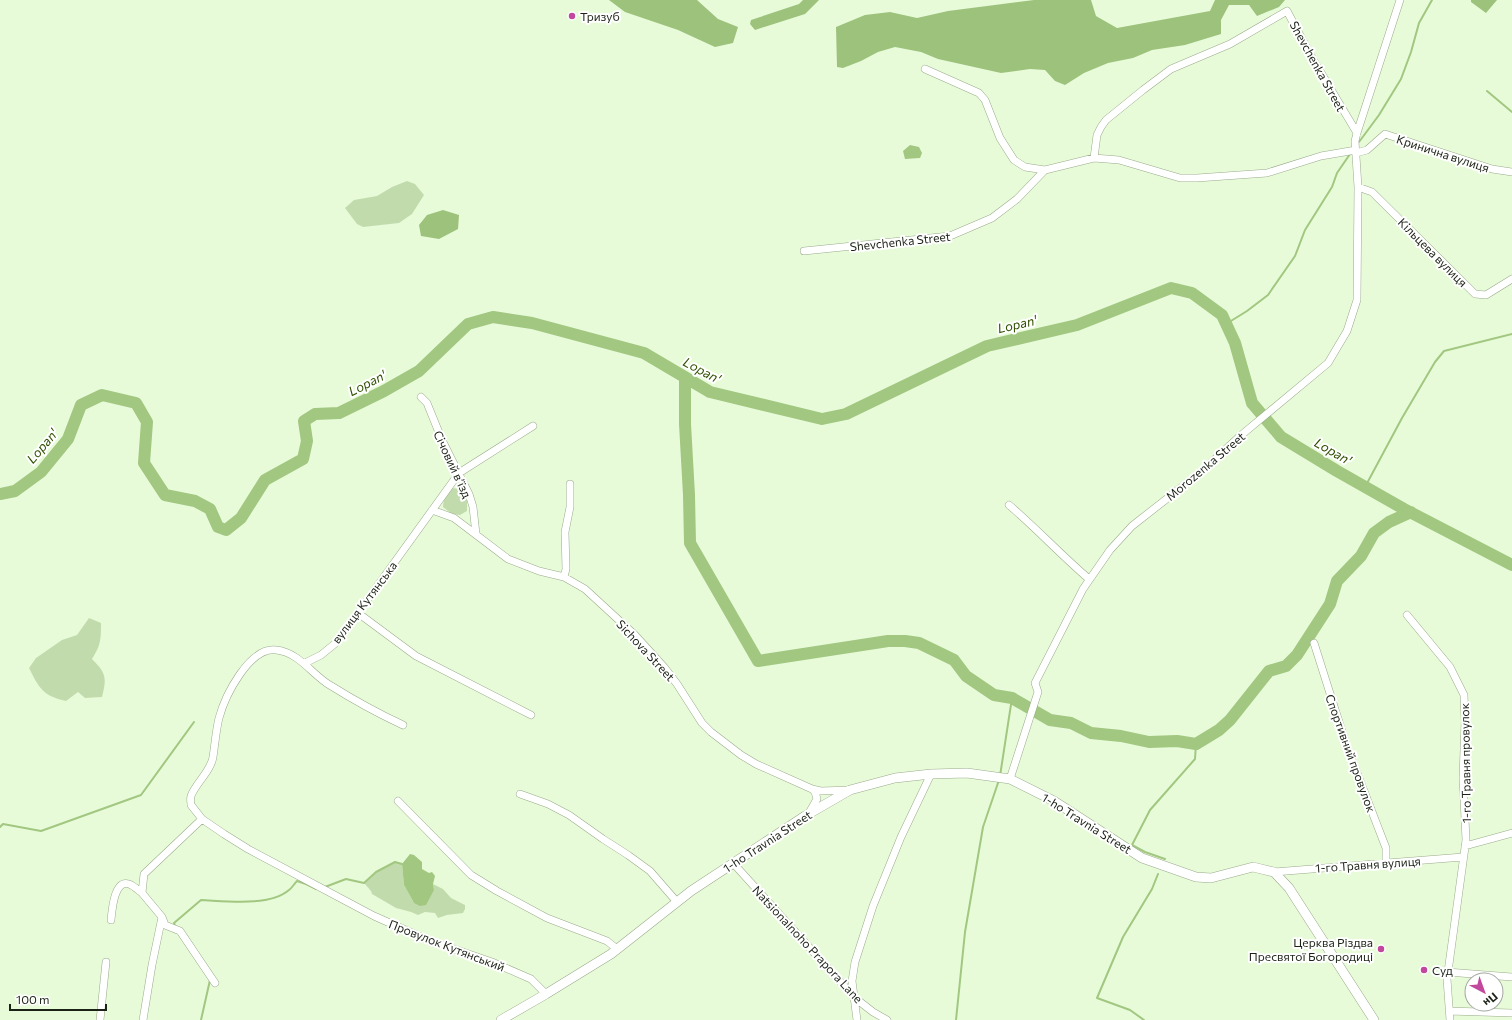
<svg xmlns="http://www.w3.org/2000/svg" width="1512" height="1020" font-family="Commissioner,sans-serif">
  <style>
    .green { fill: #c2dbad }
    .forest { fill: #9dc27c }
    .water { fill: #a1c780 }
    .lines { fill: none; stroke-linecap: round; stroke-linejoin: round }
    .stream { stroke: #a1c780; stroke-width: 2 }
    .river { stroke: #a1c780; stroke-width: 12 }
    .minor-casing { stroke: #9aab8b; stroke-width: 8 }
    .tertiary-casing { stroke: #9aab8b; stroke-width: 10 }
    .minor { stroke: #fff; stroke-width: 7 }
    .tertiary { stroke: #fff; stroke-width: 9 }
    .poi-dot { fill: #c1489d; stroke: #fff; stroke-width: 1.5 }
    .labels { text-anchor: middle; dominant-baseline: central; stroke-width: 4; stroke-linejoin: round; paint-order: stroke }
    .poi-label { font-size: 12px; fill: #1b2216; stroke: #fff; text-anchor: start }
    .street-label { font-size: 12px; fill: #1b2216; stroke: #fff }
    .water-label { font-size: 13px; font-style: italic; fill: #305001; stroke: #fff }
  </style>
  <rect width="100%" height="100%" fill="#e8fbd9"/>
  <path class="green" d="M407,181L415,184L424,195L412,214L399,223L363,227L357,224L345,208L354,200L377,196L392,187Z
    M452,488L460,489L467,500V511L460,515L452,514L443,507C443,500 447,493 452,488Z
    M89,618L101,623C101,639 101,645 92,659C106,673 107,677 102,697L85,698L78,692L66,701C43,696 39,688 29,668L36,658L62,640L77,635Z
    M395,862L402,864L404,885L414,903L434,890L433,884L443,889L451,898L465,905V909L463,913L447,915L438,918L435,913L425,912L418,915L411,912L396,908L372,894L371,891L364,883L376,872Z"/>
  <path class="forest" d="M609,0H697L718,19L738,27L733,43L715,47L678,30L625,12Z
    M803,0H819L805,14L755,30L750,24L751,20L799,4Z
    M1034,0H1091L1096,16L1117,28L1210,11L1215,0H1285L1279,7L1257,16L1249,5H1229L1221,20V34L1185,45L1152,50L1133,58L1108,63L1084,73L1065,85L1055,81L1045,70L1030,69L1001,73L938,59L921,52L895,47L878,52L861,61L843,68L837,67L836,27L865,15L890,12L917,18L948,11Z
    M1471,0H1497L1486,13L1471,2Z
    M443,210L459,215L458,229L439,239L421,236L419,225L427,215Z"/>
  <path class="water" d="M910,145L919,147L922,153L920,158L905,159L903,151Z
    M410,854L414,855L422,862V869L429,873L432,872L435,876L433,884L434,890L426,905L420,906L414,903L404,885L402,864Z"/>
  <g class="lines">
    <path class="stream" d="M1487,91L1512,112
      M1359,142L1379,115L1401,79L1411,52L1419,23L1432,0
      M1226,324L1247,311L1268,295L1295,256L1305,230L1332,187L1337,173L1350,154
      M1365,487L1402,418L1435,362L1444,351L1512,334
      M1000,776L1012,698
      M0,827L3,824L41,831L141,795L194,722
      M1165,859L1145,852L1132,845L1150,810L1195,759L1196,744
      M325,887L346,879L364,883L376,872L395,862L402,864
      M176,928L174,923L201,900C225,901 269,907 289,890C292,888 294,884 297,881L306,884L316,889H319
      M201,1020L210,980
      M956,1020L965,932L983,827L999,780
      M1144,1020L1130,1010L1097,998L1123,937L1152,889L1158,874"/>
    <path class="river" d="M685,377V424L689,495L690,543L758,661L888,641H905L919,643L954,660L966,676L994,695L1012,698L1050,720L1071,723L1091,733L1121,736L1149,742L1177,741L1196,744L1219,730L1230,720L1269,671L1286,666L1297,655L1330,604L1337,581L1361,556L1374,533L1389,522L1411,512
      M0,494L15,491L41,472L68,439L81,405L102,395L136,403L147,422L144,463L165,495L195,501L210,509L218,527L226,530L241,518L265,480L303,459L307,441L304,421L315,414L339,413L384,391L419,371L468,324L493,317L532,323L644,353L710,392L822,419L846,414L987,346L1077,325L1171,288L1192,293L1222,315L1235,343L1252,403L1281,437L1337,471L1404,509L1512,565"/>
    <g class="minor-casing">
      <path id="minor" d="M925,69L979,93L985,100L1000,138L1014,160L1025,167L1045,170
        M1356,153L1367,150L1385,134L1492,169L1512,172
        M1094,158L1097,135L1101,127L1106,120L1143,90L1171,69L1230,44L1287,11L1311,56L1357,133
        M1358,187L1372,192L1475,294L1486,295L1512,279
        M804,251L950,236L992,218L1017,199L1045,170L1094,158L1119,160L1180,178H1197L1267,173L1321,156L1356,150
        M421,397L427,403L442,440L469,494L473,507L476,534
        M1009,505C1036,528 1061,555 1089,579
        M432,510L454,518L508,559L539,571L564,577L585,589L635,635L664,667L677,684L702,723L711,732L741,755L756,764L812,789L821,791L850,790
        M564,577L566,569L565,532L570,507V484
        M358,613L416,656L531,715
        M1407,615L1450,667L1464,695L1465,722L1463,778L1466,840L1447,979L1450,1020
        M1314,643L1347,747L1386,848V864
        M305,663L321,655L337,642L459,473L533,426
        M403,725C377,713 352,699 328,684C311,673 298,652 276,650C249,647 225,696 219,718C216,730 215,744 213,757C211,771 195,784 191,796C190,799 191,803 191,805L202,819L224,834L248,849L374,916L428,940L492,962L531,979L546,994
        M1010,779L1038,692L1035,683L1083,589L1110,550L1132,526L1201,472L1239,437L1328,363L1347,331L1357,300L1358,187L1355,141L1357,133L1400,0
        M520,794L548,804L569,815L603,839L628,855L650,871L677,902
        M398,801L471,875L497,891L547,918L607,941L617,949
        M809,813L817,799L815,792L812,789
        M1465,846L1512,833
        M733,863L855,998L873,1012L887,1020
        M1274,872L1463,857
        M162,917L165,925L180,931L215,983
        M111,920C112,911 114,879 129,884C134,886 138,890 142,893
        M1447,972L1512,977
        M1449,1011L1512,1013
        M100,1020L106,962
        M143,1020L152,965L162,917L142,893L144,874L202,819
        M857,1020L852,981L855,962L873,906L901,837L931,774"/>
    </g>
    <g class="tertiary-casing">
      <path id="tertiary" d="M501,1020L546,994L611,954L691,891L805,816L850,790L895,778L931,774L967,773L1010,779L1054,801L1142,858L1196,877L1211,878L1253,867L1274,872L1289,888L1374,1020"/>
    </g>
    <use href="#minor" class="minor"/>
    <use href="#tertiary" class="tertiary"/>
  </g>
  <g class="poi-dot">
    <circle cx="572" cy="16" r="4"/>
    <circle cx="1381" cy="949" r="4"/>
    <circle cx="1424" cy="970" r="4"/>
  </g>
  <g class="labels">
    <g class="poi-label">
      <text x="580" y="16">Тризуб</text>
      <text x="1373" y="942" text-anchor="end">Церква Різдва<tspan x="1373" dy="14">Пресвятої Богородиці</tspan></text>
      <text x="1432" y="970">Суд</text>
    </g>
    <g class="street-label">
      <text transform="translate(1318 66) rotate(61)">Shevchenka Street</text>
      <text transform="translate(1443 153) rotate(18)">Кринична вулиця</text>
      <text transform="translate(900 241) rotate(-6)">Shevchenka Street</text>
      <text transform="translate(1433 252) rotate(45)">Кільцева вулиця</text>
      <text transform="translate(453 464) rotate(65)">Січовий в’їзд</text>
      <text transform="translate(1205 466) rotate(-40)">Morozenka Street</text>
      <text transform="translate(364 602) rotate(-53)">вулиця Кутянська</text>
      <text transform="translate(646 650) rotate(47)">Sichova Street</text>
      <text transform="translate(1351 753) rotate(70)">Спортивний провулок</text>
      <text transform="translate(1465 763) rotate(-91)">1-го Травня провулок</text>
      <text transform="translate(1087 823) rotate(32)">1-ho Travnia Street</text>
      <text transform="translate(767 841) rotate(-33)">1-ho Travnia Street</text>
      <text transform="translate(1368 864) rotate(-4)">1-го Травня вулиця</text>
      <text transform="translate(808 944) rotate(47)">Natsionalnoho Prapora Lane</text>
      <text transform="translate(447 945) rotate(21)">Провулок Кутянський</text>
    </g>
    <g class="water-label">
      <text transform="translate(1017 324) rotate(-13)">Lopan'</text>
      <text transform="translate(702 370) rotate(28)">Lopan'</text>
      <text transform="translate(367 383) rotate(-27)">Lopan'</text>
      <text transform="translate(42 446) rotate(-50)">Lopan'</text>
      <text transform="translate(1333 451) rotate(30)">Lopan'</text>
    </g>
  </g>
  <g transform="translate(1484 992) rotate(139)"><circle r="19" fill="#ffffff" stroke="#a4a7a2"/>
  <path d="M0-3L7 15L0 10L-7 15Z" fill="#c1489d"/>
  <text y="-6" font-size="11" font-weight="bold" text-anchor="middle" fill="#1b2216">Пн</text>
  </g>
  <path d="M10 1004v6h96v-6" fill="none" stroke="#1b2216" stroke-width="2"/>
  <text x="16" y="1004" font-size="12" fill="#1b2216" stroke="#ffffff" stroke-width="3" paint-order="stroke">100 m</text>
</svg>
